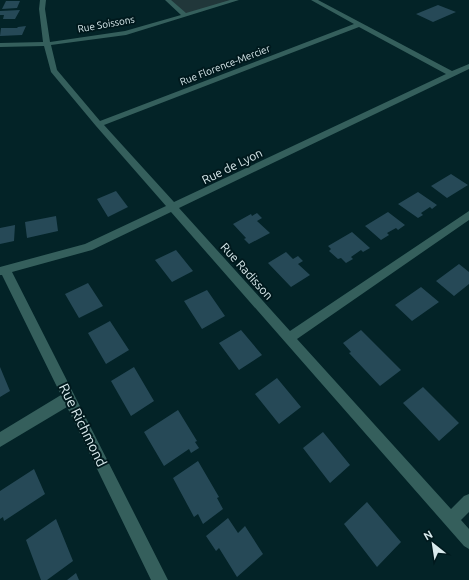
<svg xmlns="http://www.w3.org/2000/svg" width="469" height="580" font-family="Ubuntu,sans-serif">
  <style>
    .green { fill: #21373a }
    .building { fill: #264957 }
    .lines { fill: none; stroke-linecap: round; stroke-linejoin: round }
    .minor { fill: #355f5c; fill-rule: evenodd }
    .labels { text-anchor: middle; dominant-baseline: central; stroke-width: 4; stroke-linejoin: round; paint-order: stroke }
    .far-street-label { font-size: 10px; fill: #d9eaed; stroke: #00191d }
    .street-label { font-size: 12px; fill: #d9eaed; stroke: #00191d }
    .near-street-label { font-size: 14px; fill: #d9eaed; stroke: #00191d }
  </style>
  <rect width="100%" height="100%" fill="#032327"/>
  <path class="green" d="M168,0H236L185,15Z"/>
  <path class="building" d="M6,1H20L17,8L2,9Z
    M438,5L456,12L433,22L416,14Z
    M20,10L15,19H3L4,15H0V11Z
    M26,26L22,35L0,36L1,28H17L18,27Z
    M451,174L468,185L447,198L431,186Z
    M116,191L128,207L108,217L97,199Z
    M418,192L437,205L432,209L430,207L421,213L423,215L418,218L398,204Z
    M388,212L405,225L398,230L396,228L387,233L389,235L381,240L365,226Z
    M257,213L262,218L257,221L270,233L249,244L244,239L246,238L233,224L251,214L252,216Z
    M56,216L58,231L27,238L25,222Z
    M15,225L14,241L0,244V228Z
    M352,232L370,248L363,252L361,250L351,257L353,259L346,263L341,258L338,259L329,251L331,249L328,246Z
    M176,250L193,271L172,282L155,260Z
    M286,252L293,259L298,256L303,261L298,264L310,275L291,287L268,263Z
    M459,264L469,272V284L454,296L436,281Z
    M88,283L103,306L79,318L65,294Z
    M421,287L439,302L412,321L395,305Z
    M207,290L225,316L202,329L184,301Z
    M110,321L129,350L106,364L88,333Z
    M241,330L262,355L239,370L219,343Z
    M361,330L401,370L380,386L349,353L351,352L343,343Z
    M0,367L10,391L0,397Z
    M134,367L154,401L131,416L111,381Z
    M277,378L301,407L279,424L255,394Z
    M423,387L459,423L439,441L403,403Z
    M178,410L197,441L195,442L199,448L191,453L189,449L164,466L144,432Z
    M323,432L350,465L330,483L303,448Z
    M198,461L219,497L217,498L223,509L203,524L198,514L194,517L173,478Z
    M34,469L45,494L4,521L3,517L0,519V491Z
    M367,502L401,542L377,567L344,524Z
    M228,518L238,533L245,526L263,554L237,577L219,548L216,551L206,536Z
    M56,519L73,561L47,580H41L26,540Z
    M76,573L79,580H67Z"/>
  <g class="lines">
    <path class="minor" d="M40,0H46L45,9L50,42L125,31L181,15L165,0H171L186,13L230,0H239L126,35L51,45L57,70L100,121L354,24L311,0H318L452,71L469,64V69L179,208L290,331L469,211V220L297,339L451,509L464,496L469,494V512L461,520L469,529V549L464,546L171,212L92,250L12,272L168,580H151L67,407L0,447V432L61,395L2,275H0V267L85,244L166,206L96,126L51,72L44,46L0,47V43L43,42L39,9ZM359,27L446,74L174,202L104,125Z"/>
  </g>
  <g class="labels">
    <g class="far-street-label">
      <text transform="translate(106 24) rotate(-10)">Rue Soissons</text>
      <text transform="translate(225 65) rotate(-21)">Rue Florence-Mercier</text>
    </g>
    <g class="street-label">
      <text transform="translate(232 166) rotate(-26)">Rue de Lyon</text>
      <text transform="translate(247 271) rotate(48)">Rue Radisson</text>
    </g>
    <g class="near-street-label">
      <text transform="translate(83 425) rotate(64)">Rue Richmond</text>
    </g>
  </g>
  <g transform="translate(433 544) rotate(330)" stroke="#00191d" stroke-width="3" paint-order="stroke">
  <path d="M0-3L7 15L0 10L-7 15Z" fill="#d9eaed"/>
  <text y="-6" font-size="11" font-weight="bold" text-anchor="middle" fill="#d9eaed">N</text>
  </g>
</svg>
